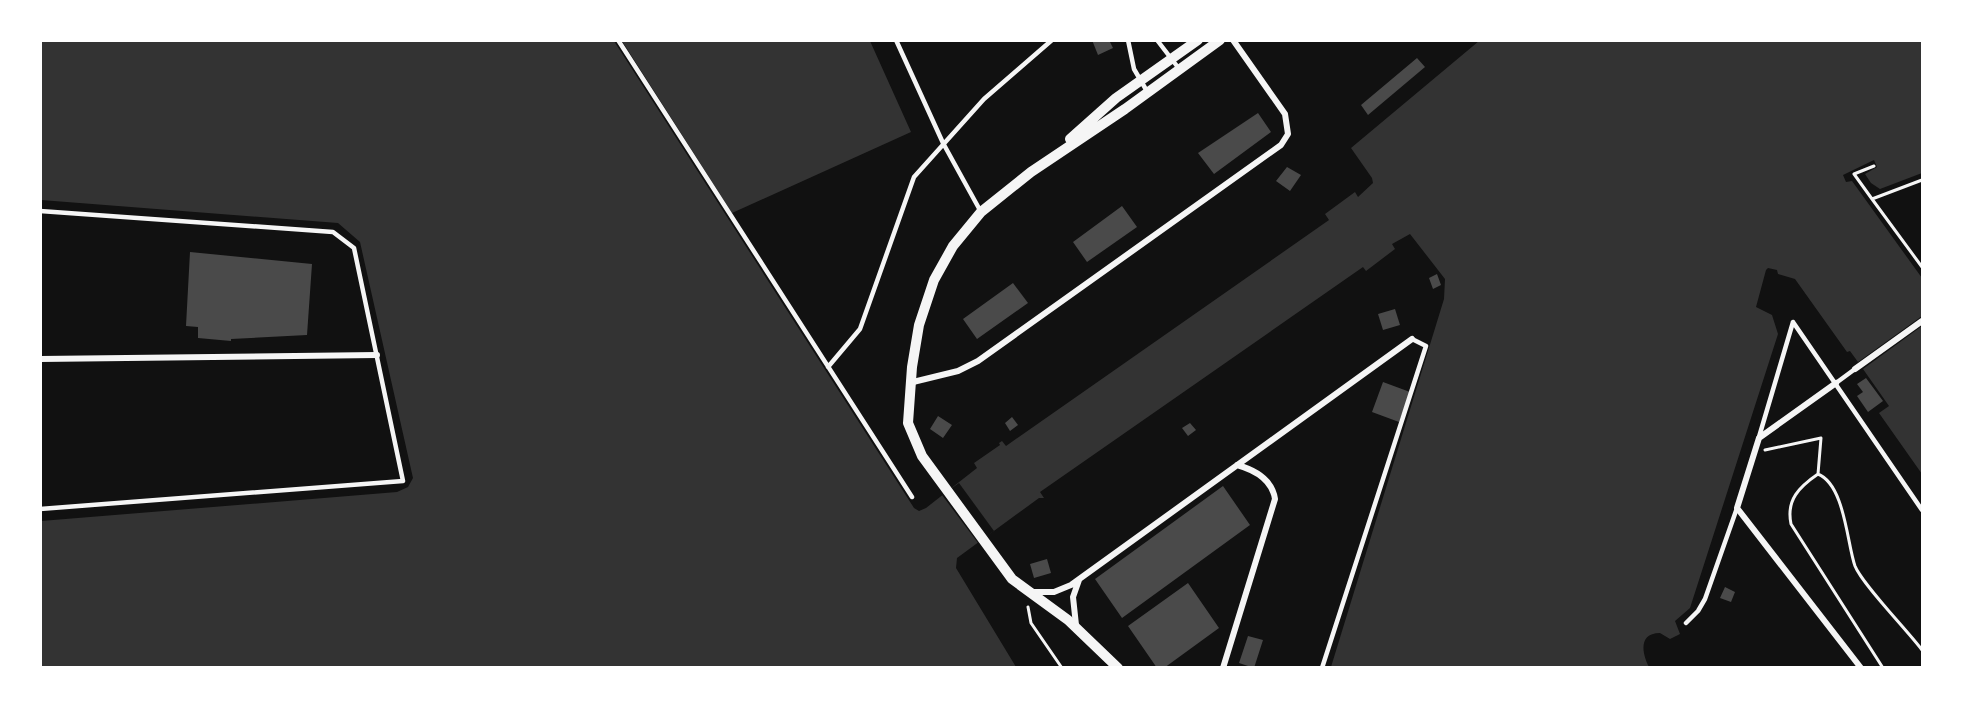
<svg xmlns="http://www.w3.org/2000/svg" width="1963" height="708" font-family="'Asap Condensed',sans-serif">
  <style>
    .water { fill: #333 }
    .pier { fill: #111 }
    .building { fill: #4a4a4a }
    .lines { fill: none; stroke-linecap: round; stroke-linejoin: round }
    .path { stroke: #f5f5f5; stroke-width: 3 }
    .service { stroke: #f5f5f5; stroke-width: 4.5 }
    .minor { stroke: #f5f5f5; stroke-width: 6 }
    .tertiary { stroke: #f5f5f5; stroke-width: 10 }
  </style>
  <rect width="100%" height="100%" fill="#111"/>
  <path class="water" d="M40,41H614L914,508L919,511L926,508L977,468L974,463L1000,445L999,443L1002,441L1006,446L1329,220L1325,214L1355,192L1358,197L1373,183L1372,178L1351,148L1479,41H1922V173L1880,189L1871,183L1865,174L1877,167L1874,160L1843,175L1846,182L1852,181L1922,278V316L1858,362L1850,351L1847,352L1795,279L1778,274L1777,270L1768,268L1766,270L1756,307L1772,315L1778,334L1690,608L1675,621L1680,634L1670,639L1660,633C1638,633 1642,654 1649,667H1331L1444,299L1445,279L1410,234L1392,244L1395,249L1366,271L1363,267L1040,492L1044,498H1039L957,558L956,568L1016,667H41V521L397,492L408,487L413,478L360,242L338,223L41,200Z
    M622,41H870L911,132L732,213Z
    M1922,326V474L1879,413L1889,406L1863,369Z"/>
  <path class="pier" d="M959,483L994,531L978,543L942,495Z"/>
  <path class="building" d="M1092,40H1109L1113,48L1098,55Z
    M1417,58L1425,67L1368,115L1361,105Z
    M1258,113L1271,132L1214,174L1198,153Z
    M1287,167L1301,175L1290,191L1276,181Z
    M1122,206L1137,227L1087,262L1073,242Z
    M190,252L312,264L307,335L231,339V341L198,338V327L186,326Z
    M1437,274L1441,285L1433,289L1429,278Z
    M1013,283L1028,303L977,339L963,319Z
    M1395,309L1400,325L1383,330L1378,314Z
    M1866,378L1883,401L1868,412L1857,396L1863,392L1857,384Z
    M1383,382L1410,392L1399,422L1372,412Z
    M938,416L952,425L943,438L930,429Z
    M1012,417L1018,425L1010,431L1005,423Z
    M1190,423L1196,430L1188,436L1182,428Z
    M1223,486L1250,525L1122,618L1095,579Z
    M1047,559L1051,573L1034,578L1030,564Z
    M1188,583L1219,628L1164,668H1157L1128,626Z
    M1725,587L1735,592L1731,602L1720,598Z
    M1248,636L1263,640L1254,668L1239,663Z"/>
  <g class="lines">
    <path class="path" d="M1922,180L1872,199L1922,267
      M1872,199L1854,174L1874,166
      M1765,450L1821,438L1818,474C1799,487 1786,500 1791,524L1883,668
      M1818,474C1845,485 1847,544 1855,566C1862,584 1908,631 1922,650
      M1028,607L1031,623L1062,668"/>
    <path class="service" d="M618,40L912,497
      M896,40L943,143L981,212
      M1128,40L1134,69L1148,93
      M1157,40L1180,70
      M40,211L333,232L354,248L403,481L40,509
      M1793,322L1922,510
      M828,367L860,329L914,177L984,99L1052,40
      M1836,383L1855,369
      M1759,437L1793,322
      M1686,623L1698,611L1705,599L1737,508
      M1322,668L1426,346L1412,339"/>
    <path class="minor" d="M40,359L377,355
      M1855,369L1922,321
      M909,383L958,371L978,361L1281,145L1288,134L1285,114L1233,40
      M1836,383L1759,438L1737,508L1861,668
      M1031,592H1054L1071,585L1412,339
      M1076,625L1073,597L1079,580
      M1223,668L1275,499C1272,479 1255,470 1237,465"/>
    <path class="tertiary" d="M1070,139L1116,98L1198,40
      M1118,668L1068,620L1012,579L922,456L908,423L912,367L919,325L934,280L953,246L981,212L1031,172L1125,109L1220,40"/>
  </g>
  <rect width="1963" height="708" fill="none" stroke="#ffffff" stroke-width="84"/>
</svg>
